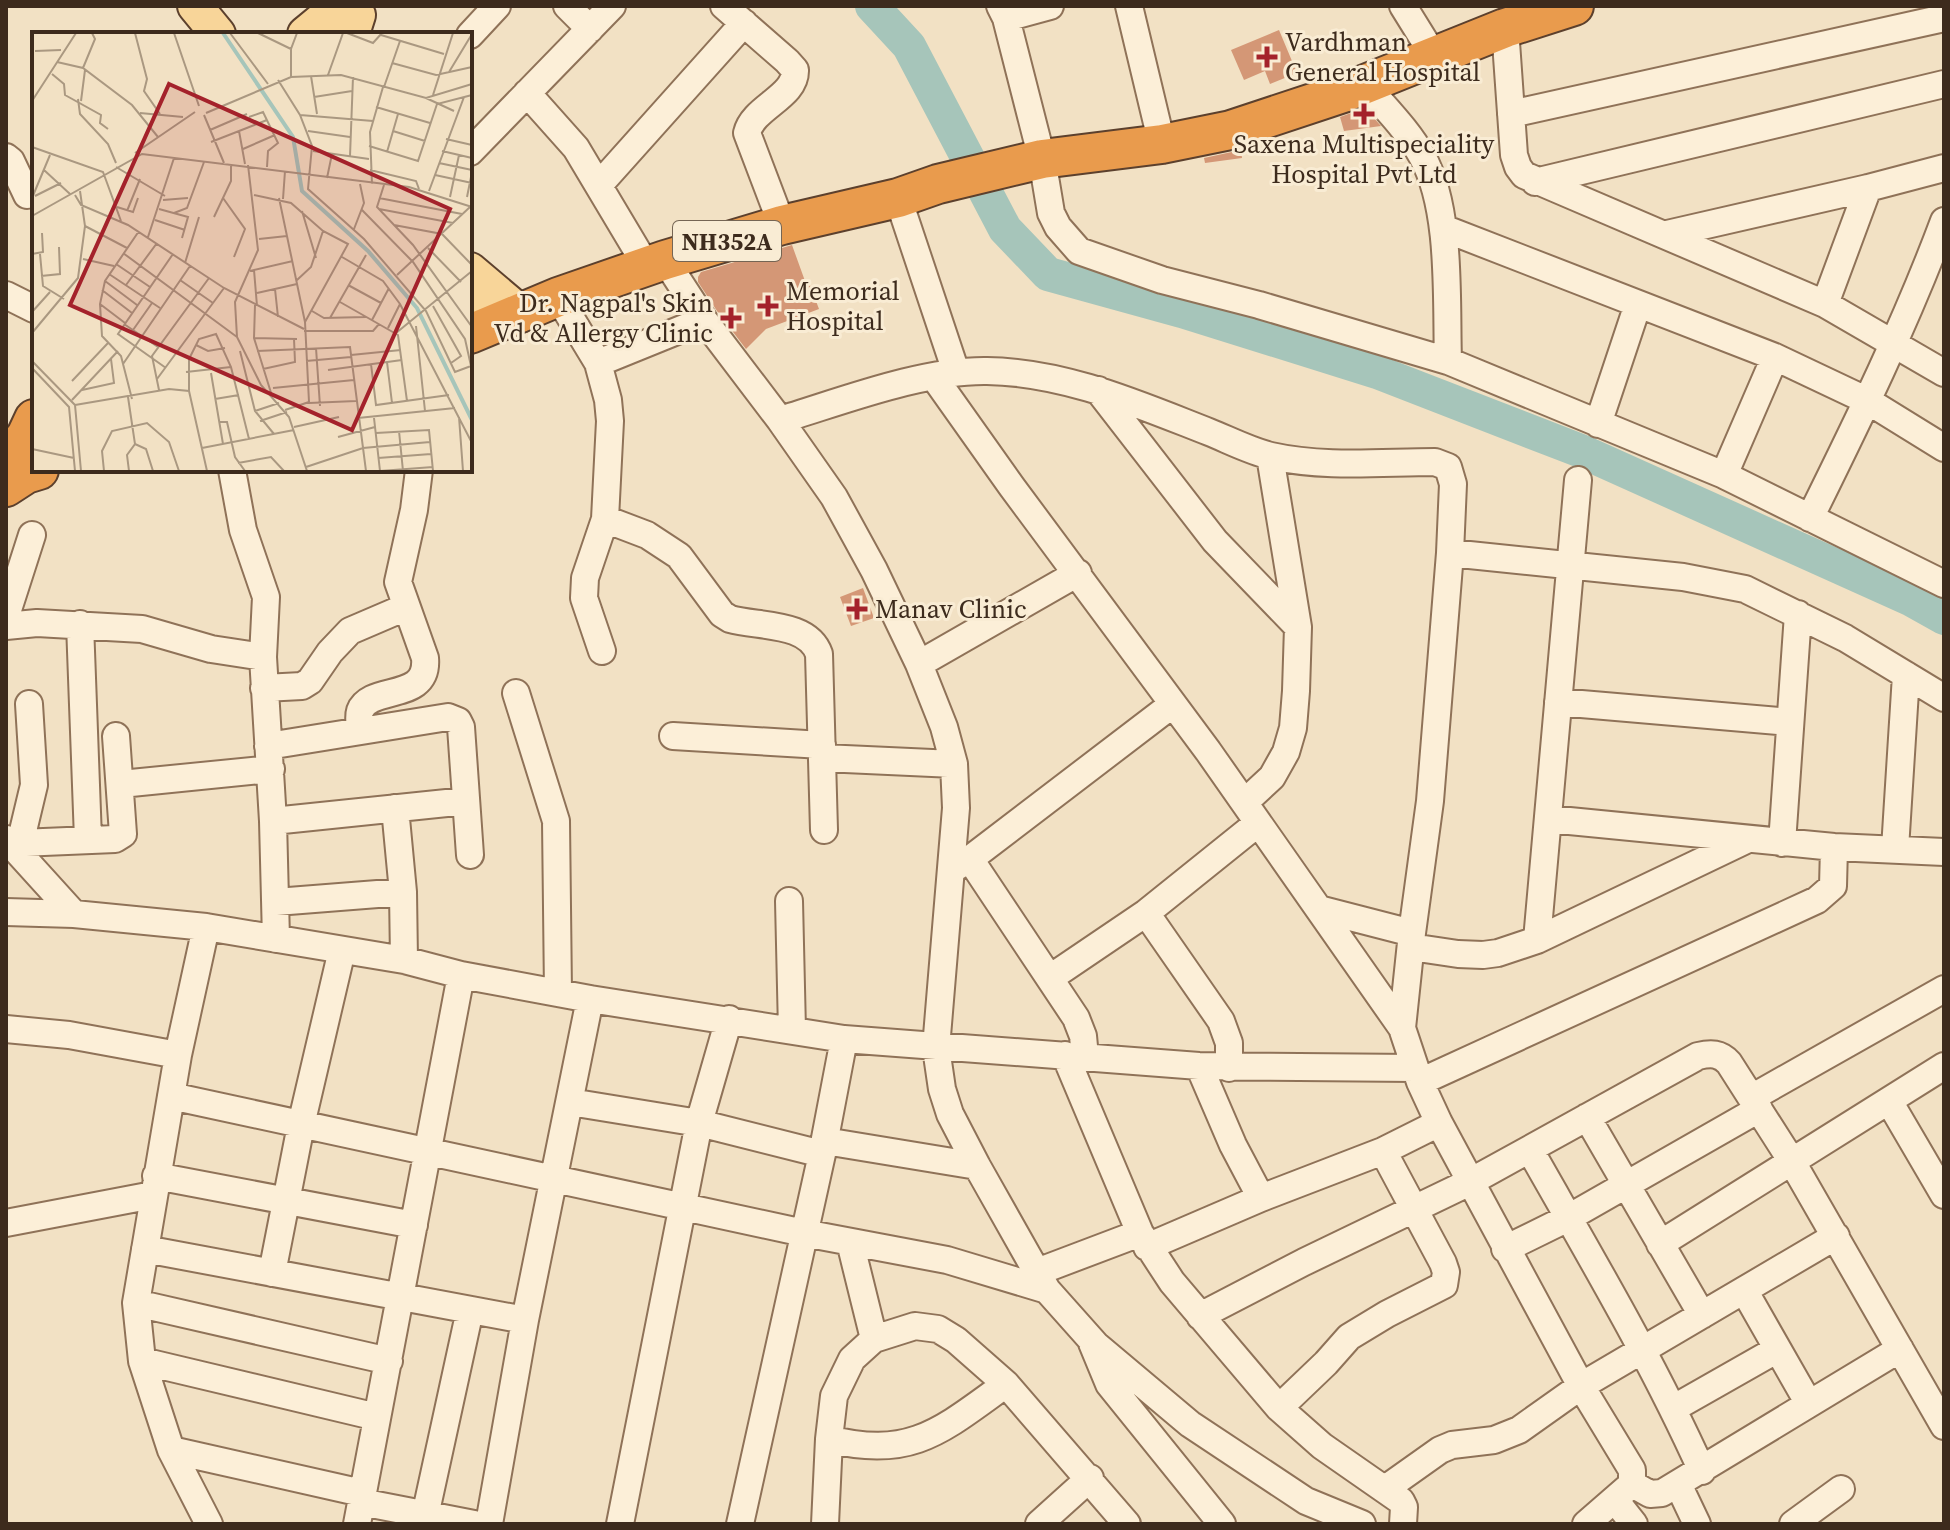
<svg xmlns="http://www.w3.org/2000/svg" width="1950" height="1530" font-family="'Source Serif 4',serif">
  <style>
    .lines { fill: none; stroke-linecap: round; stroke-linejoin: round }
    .river { stroke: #a6c5ba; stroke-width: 34 }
    .building { fill: #d49776 }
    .minor-casing { stroke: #8f7258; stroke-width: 30 }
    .major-casing { stroke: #5c402d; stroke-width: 38 }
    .highway-casing { stroke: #5c402d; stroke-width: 42 }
    .minor { stroke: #fcefd8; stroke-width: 26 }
    .major { stroke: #f8d599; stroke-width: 34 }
    .highway { stroke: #e99b4d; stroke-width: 38 }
    .poi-dot { fill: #a4222b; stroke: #f9ecd4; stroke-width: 3 }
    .labels { text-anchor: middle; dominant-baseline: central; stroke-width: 6; stroke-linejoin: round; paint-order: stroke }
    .shield { fill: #f9ecd4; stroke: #756554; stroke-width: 2 }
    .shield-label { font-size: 24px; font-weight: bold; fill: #3d2b1d }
    .poi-label { font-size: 26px; fill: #3d2b1d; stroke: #f9ecd4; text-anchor: start }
    .inset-river { fill: none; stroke: #a6c5ba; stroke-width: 4 }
    .inset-road { fill: none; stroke: #aa9881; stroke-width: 2 }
    .view { fill: #a4222b; fill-opacity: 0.15; stroke: #a4222b; stroke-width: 4 }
    .inset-edge { fill: none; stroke: #3d2b1d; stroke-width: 4 }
  </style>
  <rect width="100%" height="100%" fill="#f2e1c4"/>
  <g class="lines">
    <path class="river" d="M872,6L909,46L1005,229L1048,274L1182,311L1377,372L1581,451L1910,599L1944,618"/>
  </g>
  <path class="building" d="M1279,30L1297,73L1270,84L1265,71L1244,80L1231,50Z
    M1365,108L1381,126L1344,131L1340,117Z
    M1241,150L1242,158L1205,163L1204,158Z
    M792,245L805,281L808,280L819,309L766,329L746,349L717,311L698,282V277L701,272Z
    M863,588L874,618L851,626L840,597Z"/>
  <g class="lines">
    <g class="minor-casing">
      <path id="minor" d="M567,6L590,29
        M724,6L787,61L795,70C796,97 753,107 747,133L782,225
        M1000,6L1006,18L1042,159L1051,213L1058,227L1079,251L1162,280L1259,305L1448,361L1724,475L1944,584
        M1129,6L1162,144
        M1403,6L1434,56
        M1006,18L1050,6
        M1505,28L1514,155L1518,167L1524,175L1825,304L1944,373
        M470,35L497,6
        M1365,84C1384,107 1408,130 1422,156C1452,209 1446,301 1448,361
        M527,93L576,148L647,267
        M1511,114L1944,18
        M470,152L612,6
        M6,157L11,161L27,195
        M1535,182L1944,84
        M599,185L744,23
        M898,198L956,372
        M1443,228L1775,357L1868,401L1944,448
        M1667,234L1868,188L1944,168
        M665,260L704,320L780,420L834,497L874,570L919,664L944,727L954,764L956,808L936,1048L942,1089L950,1114L977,1166L1047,1290L1096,1345L1190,1424L1306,1501L1362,1524
        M6,295L34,309
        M558,297L598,363L608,400L610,421L605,519L585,578L584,598L602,651
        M1825,304L1868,188
        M598,363L704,320
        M934,377L1012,487L1208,751L1402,1028
        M1098,390L1215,541L1298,627
        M780,420C843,401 922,370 987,371C1065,372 1137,404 1209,432C1229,440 1250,451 1271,456C1324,468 1382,462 1435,462L1448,467L1453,484L1450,553L1430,801L1412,933L1402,1028L1420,1082L1439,1123L1581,1386L1632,1470V1484L1586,1524
        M1598,424L1638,304
        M232,470L243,530L266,597L263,657L273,821L276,939
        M1724,475L1775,357
        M1810,518C1858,421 1906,323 1944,221
        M605,519L647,535L679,556L722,614L730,619C759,627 808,622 819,654L824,830
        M1450,553L1683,577L1745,589L1845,638L1944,698
        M6,616L32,535
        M80,624L88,839
        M6,626L37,623L142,629L211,649L263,657
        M919,664L1078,573
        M264,688L302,686L310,681L330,652L350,631L406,607
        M516,693L556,821L558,993
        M1558,702L1790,722
        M360,731C360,725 358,717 360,711C370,684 429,703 425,658L398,582L414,510L419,470
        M673,736L822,745
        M268,746L448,717L458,721L461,727L470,855
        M823,758L954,764
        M121,784L271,769
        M1245,802L1272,777L1286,752L1293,728L1296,691L1298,627L1270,456
        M395,808L403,892L404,960
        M1549,819L1834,847L1944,852
        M273,821L466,801
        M6,839L74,914
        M20,843L115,839L123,834L116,736
        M1782,843L1798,614
        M1895,849L1906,675
        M18,852L34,785L29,704
        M970,859L1076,1018L1083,1036L1085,1057
        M951,870L970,859L1173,704
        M789,901L792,1030
        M276,902L403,892
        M1319,909L1412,933
        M6,912L74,914L206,927L404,960L461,975L590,999L844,1039L1199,1066L1415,1068
        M1146,913L1221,1021L1229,1043V1068
        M206,927L178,1055L136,1303L142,1361L171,1450L209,1524
        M1537,940L1578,480
        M1411,947L1458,954L1483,955L1498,953L1537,940L1746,840
        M1050,978L1146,913L1258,823
        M6,1029L69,1035L178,1055
        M1065,1055L1140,1233L1172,1282L1279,1408L1322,1446L1401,1501L1404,1507L1403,1524
        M1199,1066L1233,1145L1261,1198
        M1420,1082L1817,900L1833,886L1834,847
        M171,1096L804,1233L947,1260L1047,1290
        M1753,1097L1944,989
        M1889,1101L1944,1195
        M570,1102L699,1123L822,1154
        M1587,1117L1702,1315
        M825,1141L977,1166
        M1530,1150C1590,1256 1652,1360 1702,1471
        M156,1176L414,1225
        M6,1223L153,1195
        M850,1242L874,1339
        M1660,1244L1944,1066
        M1147,1247L1261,1198L1383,1151L1439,1123
        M145,1249L525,1320
        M1505,1249L1568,1218L1759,1109
        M1037,1272L1140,1233
        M272,1273L301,1125L342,950
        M1744,1290L1809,1404
        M136,1303L389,1361
        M1200,1316L1304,1262L1470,1182L1698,1056C1711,1053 1720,1053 1729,1063L1791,1160L1944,1426
        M1092,1343L1109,1384L1222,1524
        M142,1361L377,1417
        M1279,1408L1326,1363L1349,1337L1387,1314L1444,1285L1446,1272L1443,1263L1383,1151
        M1674,1408L1776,1350
        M829,1439C911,1460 942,1430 1006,1384
        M171,1450L362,1493
        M1632,1484L1650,1494L1662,1493L1900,1349
        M1678,1484L1697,1524
        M1385,1489L1440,1450L1452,1445L1494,1440L1519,1430L1581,1386L1836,1236
        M1615,1500L1634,1524
        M361,1502L474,1524
        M425,1516L470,1310
        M357,1524L461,975
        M489,1524L525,1320L590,999
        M620,1524L699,1123L729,1019
        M740,1524L822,1154L844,1039
        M825,1524L829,1439L834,1396L852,1359L874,1339L915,1326L938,1329L956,1340L1006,1384L1127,1524
        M1039,1524L1090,1478
        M1793,1524L1841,1489"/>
    </g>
    <g class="major-casing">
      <path id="major" d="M195,6L218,34
        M305,34L339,6
        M352,34L358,15
        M470,270L522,314
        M470,301L493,324"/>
    </g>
    <g class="highway-casing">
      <path id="highway" d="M470,334L558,297L665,260L782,225L898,198L938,184L1042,159L1162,144L1231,130L1343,93L1505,28L1574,6
        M6,461L26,436L34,419
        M6,487L26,474L39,470"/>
    </g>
    <use href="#minor" class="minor"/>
    <use href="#major" class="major"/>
    <use href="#highway" class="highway"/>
  </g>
  <g class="poi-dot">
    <path d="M1263 45h8v8h8v8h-8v8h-8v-8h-8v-8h8z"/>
    <path d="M1360 102h8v8h8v8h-8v8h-8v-8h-8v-8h8z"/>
    <path d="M764 294h8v8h8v8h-8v8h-8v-8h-8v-8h8z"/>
    <path d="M727 306h8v8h8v8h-8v8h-8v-8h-8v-8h8z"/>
    <path d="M853 597h8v8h8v8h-8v8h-8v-8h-8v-8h8z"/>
  </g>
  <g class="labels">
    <rect class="shield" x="673" y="221" width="108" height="40" rx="6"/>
    <g class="shield-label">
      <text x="727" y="241">NH352A</text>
    </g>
    <g class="poi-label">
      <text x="1285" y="42">Vardhman<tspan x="1285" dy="30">General Hospital</tspan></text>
      <text x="1364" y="144" text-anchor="middle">Saxena Multispeciality<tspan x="1364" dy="30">Hospital Pvt Ltd</tspan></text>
      <text x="786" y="291">Memorial<tspan x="786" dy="30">Hospital</tspan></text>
      <text x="713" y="303" text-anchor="end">Dr. Nagpal's Skin<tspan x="713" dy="30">Vd &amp; Allergy Clinic</tspan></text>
      <text x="875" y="609">Manav Clinic</text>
    </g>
  </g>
  <g transform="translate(32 32)">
    <rect width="440" height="440" fill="#f2e1c4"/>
    <path class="inset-river" d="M191,1L261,105L270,159L336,219L385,276L440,388"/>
    <path class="inset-road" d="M103,1L115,47L112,59L128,82M142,1L167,74M198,1L236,52M226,1L259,17M315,1L341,11L350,1M349,3L412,22M3,19L29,18M25,30L51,36L100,73L126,105M360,31L404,43L440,35M51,36L63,7L60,1M417,40L440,2M20,42L32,52L33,63L69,83L68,91L76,97M296,43L311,1M279,44L285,82M259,45V17L265,1M246,48L268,83L280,114L276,157L332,207L394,279L423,340L439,334M352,55L368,9M401,63L421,1M282,65L320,59M394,66L422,79M46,67L48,82L76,112L84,131M0,69L44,1M49,69L53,38M344,75L398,91M108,81L151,85M174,81L259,45L309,43L394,66L440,52M172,83L192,131M268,83L341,89M217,85L231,80L246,111L236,119L235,135M178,98L215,82M207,99L213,132M276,99L318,105M361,99L393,109M414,107L440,113M179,110L235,88M337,114L386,129L405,72L440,63M0,115L71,140L89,189M211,117L243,103M281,119L337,127M410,119L440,126M355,120L366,82M103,121L163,80M318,124L321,45M407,131L440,138M216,133L226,218L203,270L205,305L229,353L257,385L275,439M84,135L133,164M12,138L38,162M338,138L384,149L387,157M403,143L440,151M295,146L300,122M340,152L338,100L351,55M352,153L345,175L381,213L440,295M397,159L432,65M43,163L49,173L96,193L192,256L272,297M222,163L259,171L291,199L316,212L273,290L277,370L253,378M3,164L29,151M418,165L427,123M435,165L440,140M0,166L18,123M191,166L213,197L202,225M247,166L273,290M347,166L430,182M251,167L253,139M131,168L156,166M85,175L101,180L106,166M127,177L156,185L150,206M347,177L421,191M330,178L381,230L433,307L439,334M95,179L108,147M270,179L284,226M142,181L155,176L172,130M0,184L110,122L377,155L440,175M182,185L199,149V133M123,188L153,198M362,193L410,202L440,233M53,194L95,216M322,197L332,171L328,152M116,205L142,126M227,207L255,204M396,216L429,250M91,221L205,305M0,222L11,220L10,201M8,222L11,254L32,267M310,225L351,249L368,272L440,411M51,227L82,234M153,231L167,185M84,232L118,255M222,238L225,274M218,239L261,229M77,242L128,276M365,243L438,175M9,244L28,242L27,215M148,248L181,271M265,248L279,235L291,199M73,249L105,273M94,253L125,211M316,253L349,271M243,257L246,285M70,258L100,281M225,261L265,252M308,270L366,303L375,369M68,272L93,291M223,273L222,306L240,364M401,274L429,324L419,331M280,279L292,286L334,285M0,280L18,260M298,286L334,223M340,288L357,256M92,292L126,315M384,294L393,379M356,296L368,272M101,298L120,271M272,299H341L347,292M0,301L46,246L53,194L48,159M364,301L440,239M222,306L265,307M164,313L176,319L193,316M284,316L288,374M208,319L223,379L242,402M225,319L318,315L334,439M319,323L369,318M0,329L43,373L49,439M274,329L319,325M355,330L360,371M91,332L158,234M339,332L344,373L417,363M0,336L37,375L43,439M134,336L86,302L141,222M231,337L263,330L262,307M296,338L370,328M154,340L199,335M179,341L191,412M125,347L192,256M40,349L76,311M241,356L322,348M50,358L82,351L79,327M127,358L120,324L177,246M157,359V327L167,307L184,302L199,335L217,407M96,365L103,412L95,423L97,439M100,367L89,324L70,304L68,272L73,249L107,199M183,367L207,363M40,368L86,319M277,371L324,369M43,373L137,357L157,359L175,439M223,379L247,371M427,385L431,439M326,386L423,376M342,386L348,439M228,389L255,380M187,390H195L203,425L213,439M262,395L307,385M367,399L371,439M344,401L397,398L401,439M306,405L343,395M103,412L114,417L121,439M170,416L262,398M0,417L42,426M346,426L399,422M206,431L239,425L252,439M274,435L331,416L398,410M72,439L70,419L80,399L115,391L137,410L147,439M348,439L401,435"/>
    <path class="view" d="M137,52L418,177L320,398L38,273Z"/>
    <rect width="440" height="440" class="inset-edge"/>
  </g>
  <rect width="1950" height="1530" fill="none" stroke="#3d2b1d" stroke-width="16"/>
</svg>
